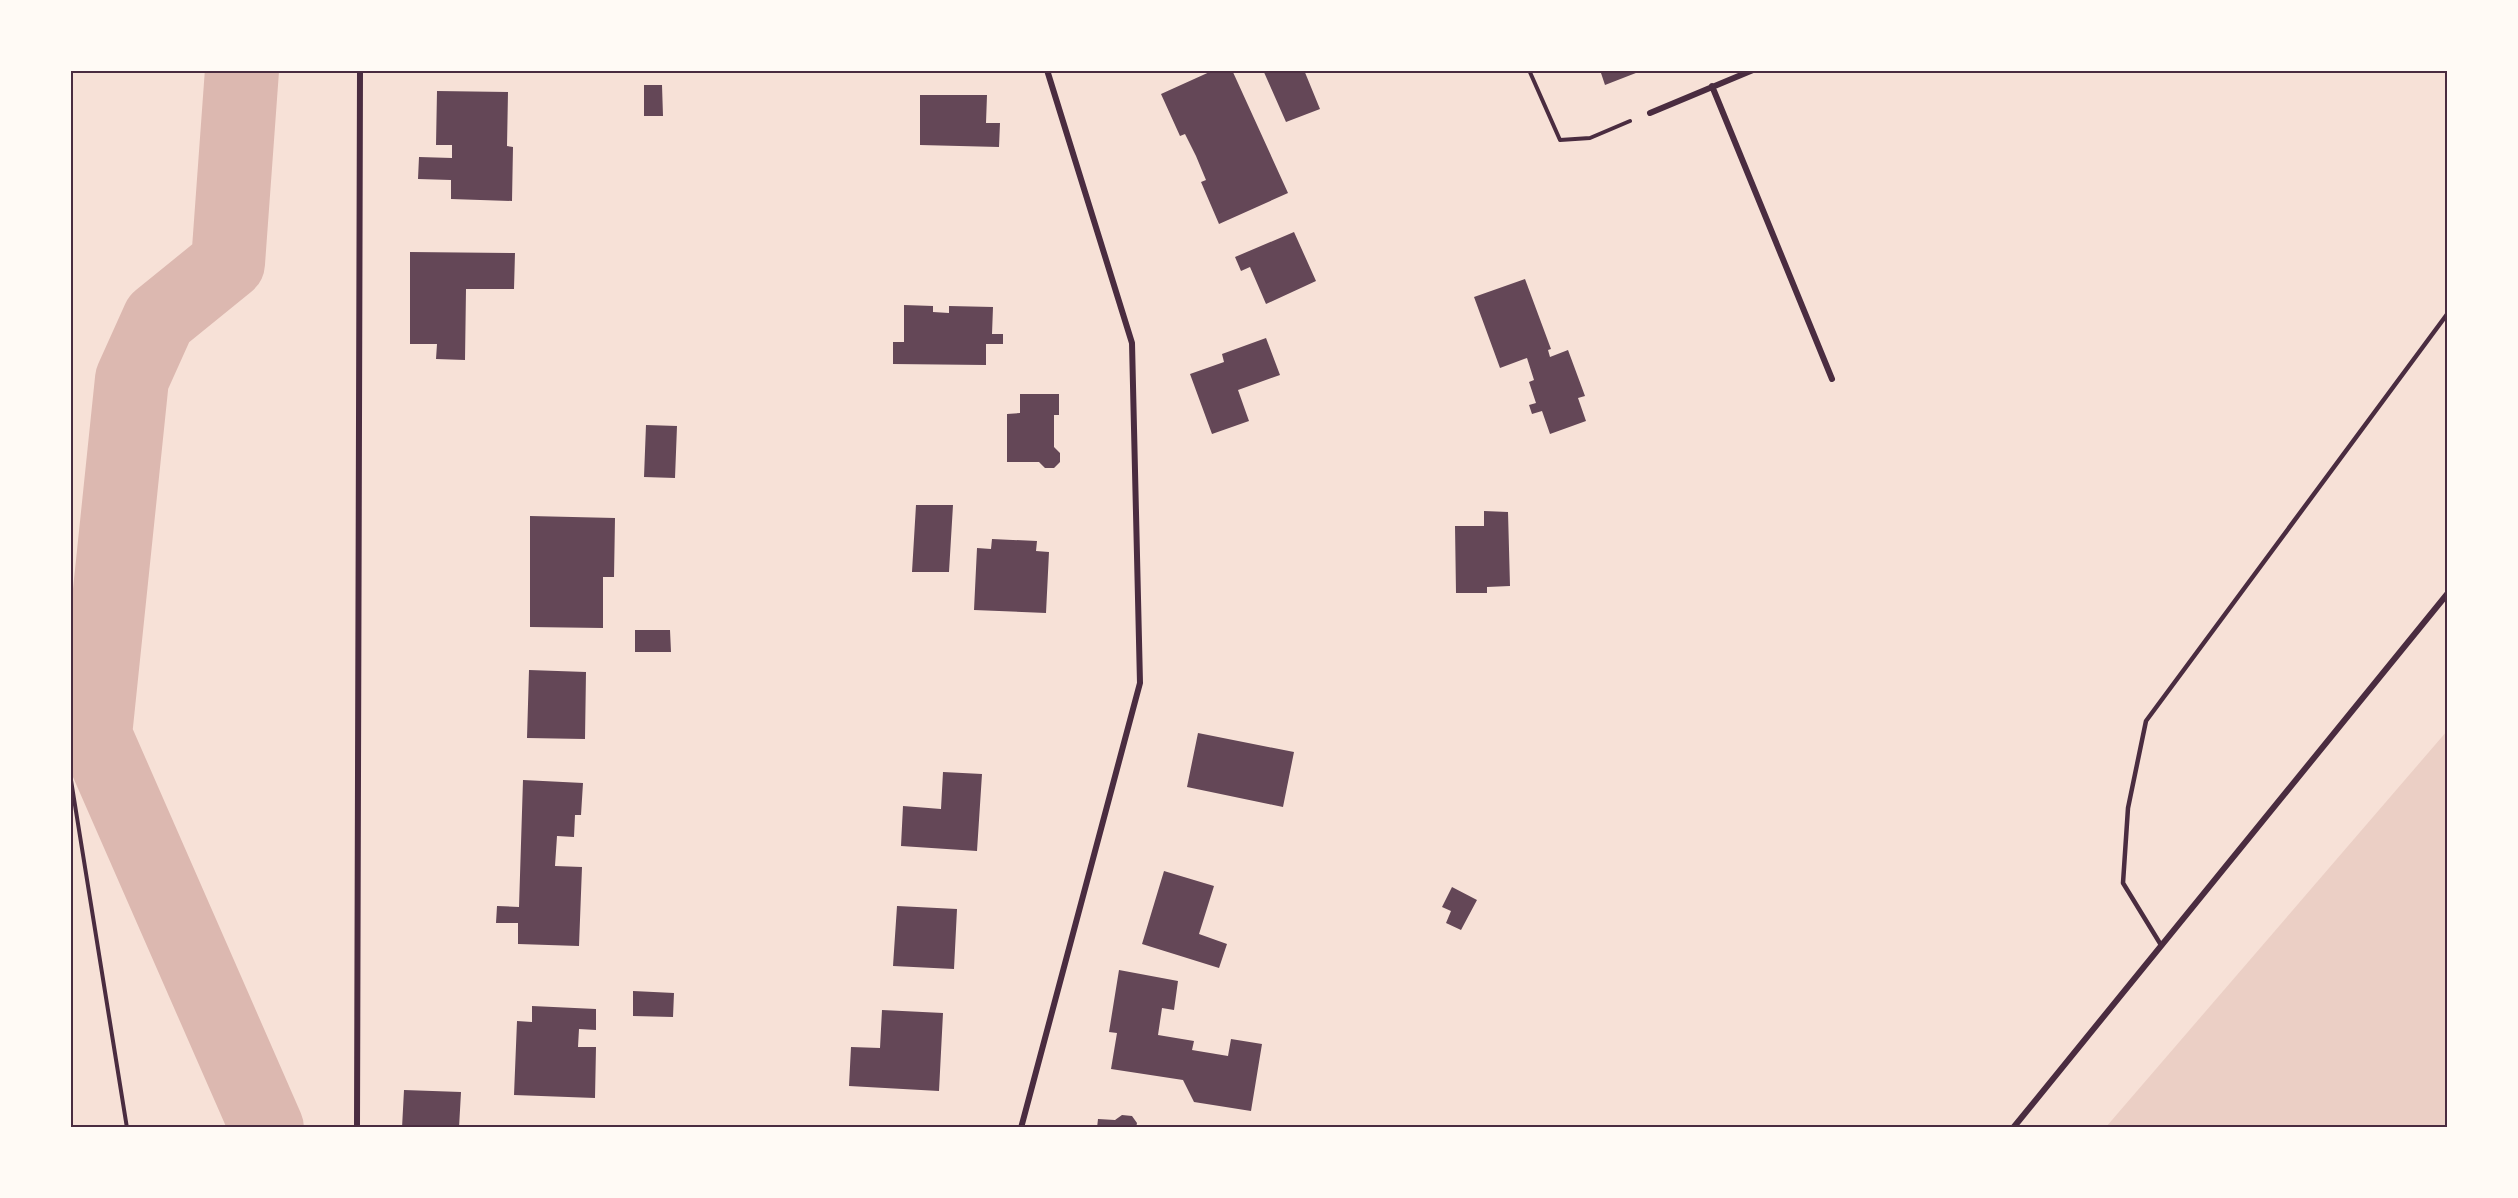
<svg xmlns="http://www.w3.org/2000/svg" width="2518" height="1198" font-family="'Space Grotesk',sans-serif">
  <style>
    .green { fill: #ebcfc5 }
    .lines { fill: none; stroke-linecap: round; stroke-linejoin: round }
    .river { stroke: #dcb8b0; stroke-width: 74 }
    .building { fill: #644757 }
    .path { stroke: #4a2c40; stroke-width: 4 }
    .service { stroke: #4a2c40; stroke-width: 4.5 }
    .minor { stroke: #4a2c40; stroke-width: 6 }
    .neatline { fill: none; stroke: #4a2c40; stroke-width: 2 }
  </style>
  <rect width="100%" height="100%" fill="#f7e1d7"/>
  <path class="green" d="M2447,731V1127H2106Z"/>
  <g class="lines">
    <path class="river" d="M242,70L228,263L159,319L132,379L95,735L267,1128"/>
  </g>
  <path class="building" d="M1214,70H1232L1288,193L1219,224L1201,182L1206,180L1196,156L1185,134L1180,136L1161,94Z
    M1263,70H1304L1320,109L1286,122Z
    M1600,70H1641V71L1605,85Z
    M644,85H662L663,116H644Z
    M437,91L508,92L507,146L513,147L512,201L451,199V180L418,179L419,157L452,158V145H436Z
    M920,95H987L986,123H1000L999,147L920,145Z
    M1294,232L1316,281L1266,304L1250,267L1241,271L1235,257Z
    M410,252L515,253L514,289H466L465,360L436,359L437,344H410Z
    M1525,279L1551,349L1548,350L1550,357L1568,350L1585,396L1578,398L1586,421L1550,434L1542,411L1532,414L1529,405L1536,403L1529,382L1534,380L1527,358L1500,368L1474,297Z
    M904,305L933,306V312L949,313V306L993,307L992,334H1003V344H986V365L893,364V342H904Z
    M1266,338L1280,375L1238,390L1249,421L1212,434L1190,374L1224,362L1222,354Z
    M1020,394H1059V415H1054V447L1060,453V462L1054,468H1045L1039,462H1007V414L1020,413Z
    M646,425L677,426L675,478L644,477Z
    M916,505H953L949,572H912Z
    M1484,511L1508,512L1510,586L1487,587V593H1456L1455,526H1484Z
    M530,516L615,518L614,577H603V628L530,627Z
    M992,539L1037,541L1036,551L1049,552L1046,613L974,610L977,548L991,549Z
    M635,630H670L671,652H635Z
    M529,670L586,672L585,739L527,738Z
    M1198,733L1294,752L1283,807L1187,787Z
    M943,772L982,774L977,851L901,846L903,806L941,809Z
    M523,780L583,783L581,815H575L574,837L557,836L555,866L582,867L579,946L518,944V923H496L497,906L519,907Z
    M1164,871L1214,886L1199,934L1227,944L1219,968L1142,944Z
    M1452,887L1477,900L1461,930L1446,923L1451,911L1442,907Z
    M897,906L957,909L954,969L893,966Z
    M1119,970L1178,981L1174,1010L1162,1008L1158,1035L1194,1041L1192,1050L1228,1056L1231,1039L1262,1044L1251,1111L1194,1102L1183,1080L1111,1069L1117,1033L1109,1032Z
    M633,991L674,993L673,1017L633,1016Z
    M532,1006L596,1009V1030L579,1029L578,1047H596L595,1098L514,1095L517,1021L532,1022Z
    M882,1010L943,1013L939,1091L849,1086L851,1047L880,1048Z
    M404,1090L461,1092L459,1128H402Z
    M1122,1115L1132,1116L1137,1123L1136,1128H1097L1098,1119L1115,1120Z"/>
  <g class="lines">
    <path class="path" d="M1529,70L1560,140L1590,138L1630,121
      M70,774L127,1128"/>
    <path class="service" d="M2161,945L2123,883L2128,808L2146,721L2448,313"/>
    <path class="minor" d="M1712,86L1832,379
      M1650,113L1753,70
      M357,1128L360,70
      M1021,1128L1140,683L1132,343L1047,70
      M2013,1128L2448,593"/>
  </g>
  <rect width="2518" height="1198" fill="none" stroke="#fffaf5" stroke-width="144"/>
  <rect x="72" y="72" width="2374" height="1054" class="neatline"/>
</svg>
